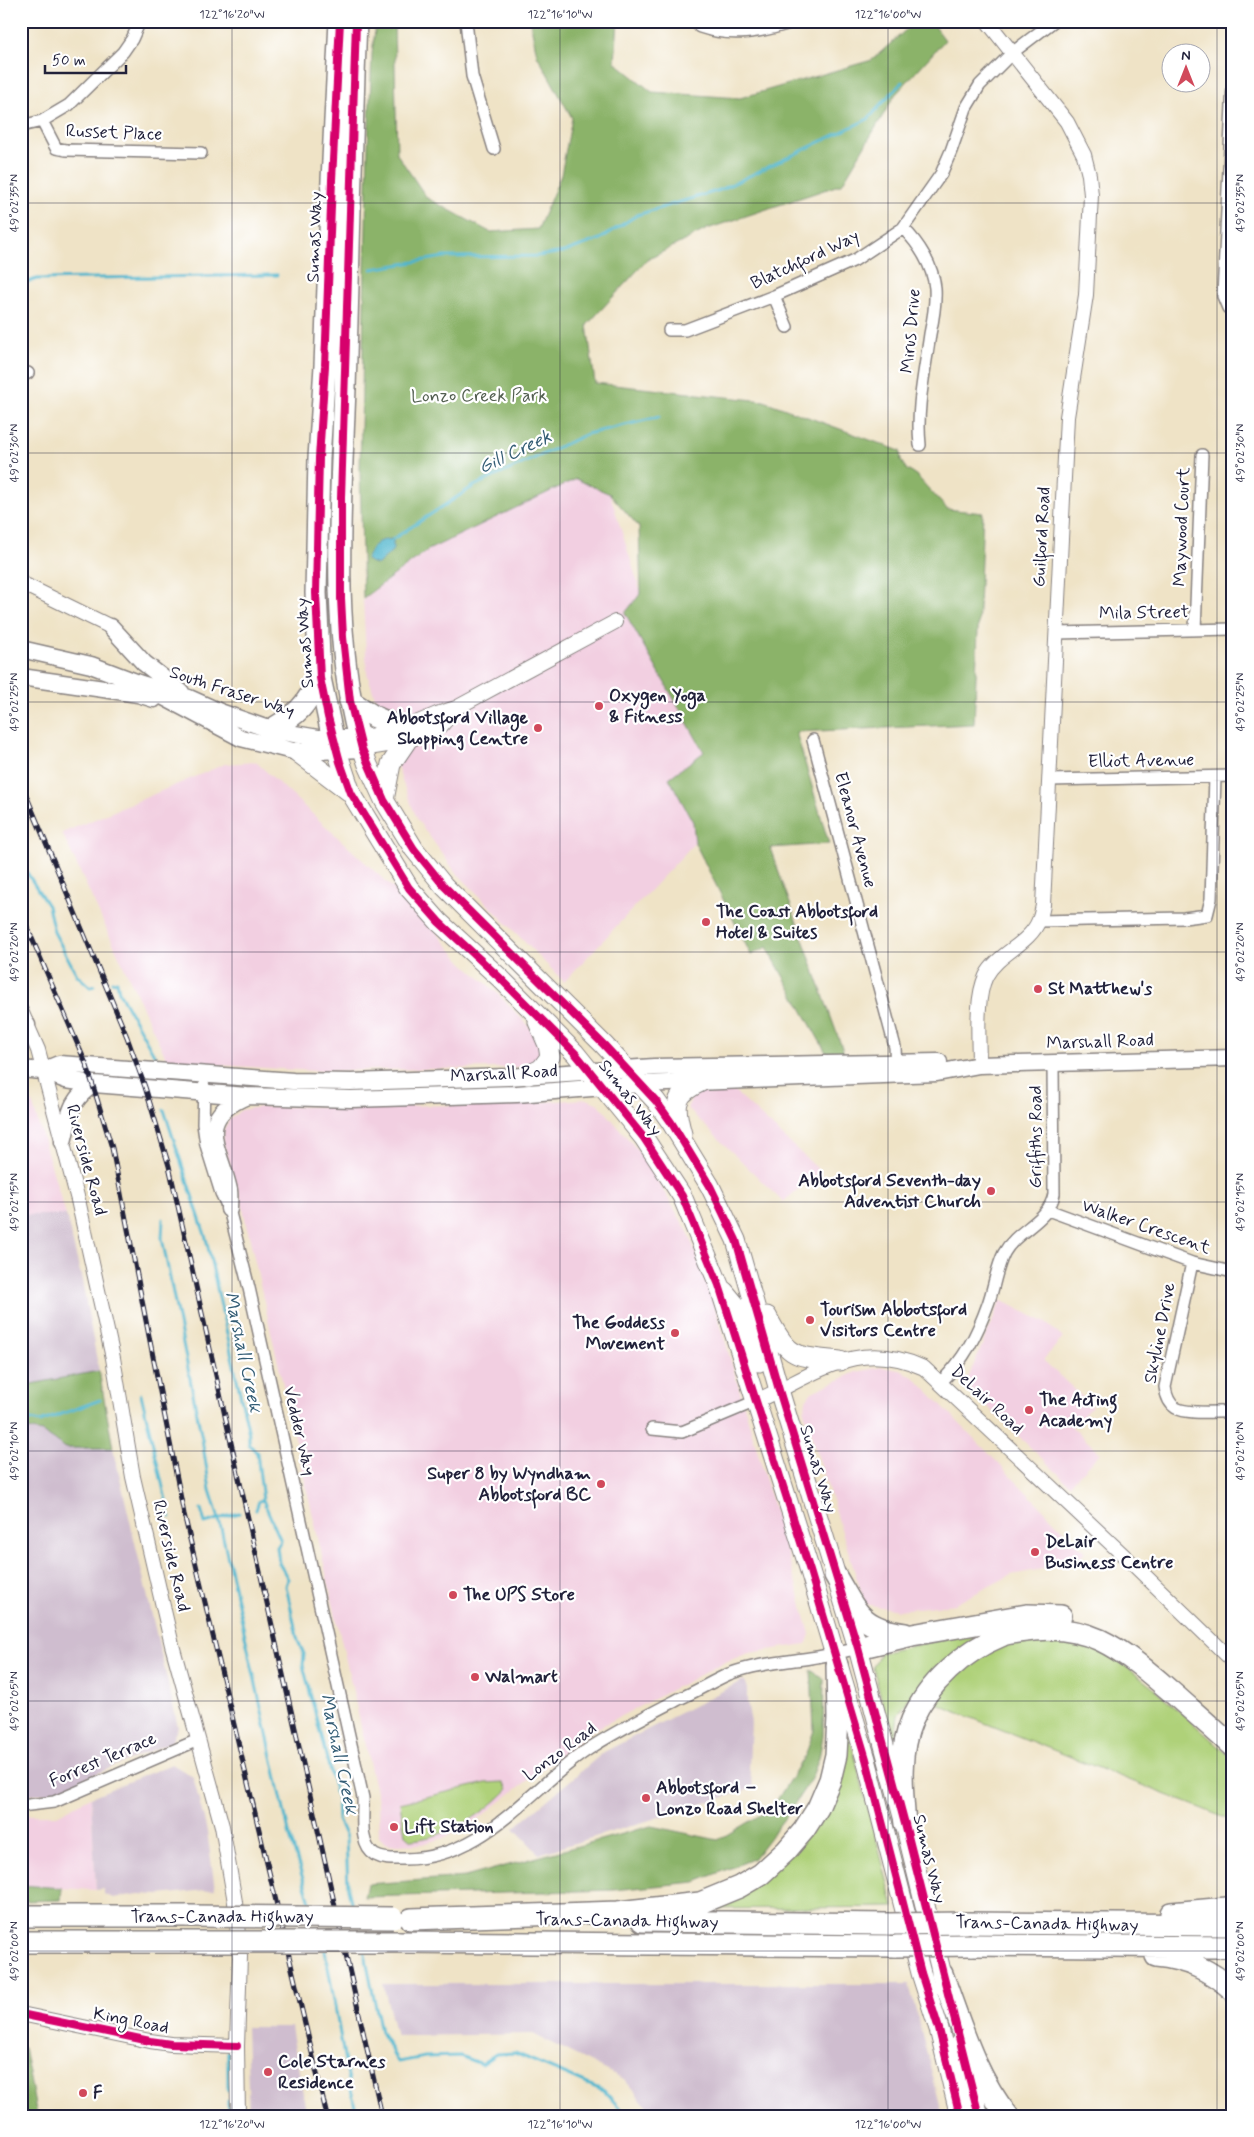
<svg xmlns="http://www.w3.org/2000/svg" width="1254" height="2137" font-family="Mynerve,sans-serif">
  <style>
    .built { fill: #f2cfe1 }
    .industrial { fill: #cfbdcf }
    .green { fill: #afd179; stroke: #687a5a }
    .forest { fill: #8bb369; stroke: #566a52 }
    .water { fill: #4eb5cd; stroke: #386c84 }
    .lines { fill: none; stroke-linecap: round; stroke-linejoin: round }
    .stream { stroke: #4eb5cd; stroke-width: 3 }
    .minor-casing { stroke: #888280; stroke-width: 14 }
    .tertiary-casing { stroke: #888280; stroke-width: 16 }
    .secondary-casing { stroke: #888280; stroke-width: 19 }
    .trunk-casing { stroke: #888280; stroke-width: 21 }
    .motorway-casing { stroke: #888280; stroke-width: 24 }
    .minor { stroke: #fff; stroke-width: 11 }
    .tertiary { stroke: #fff; stroke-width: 14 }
    .secondary { stroke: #fff; stroke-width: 16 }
    .trunk { stroke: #fff; stroke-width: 19 }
    .motorway { stroke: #fff; stroke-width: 21 }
    .rail-casing { stroke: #22223b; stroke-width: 5 }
    .rail { stroke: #fff; stroke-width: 3; stroke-dasharray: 9; stroke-linecap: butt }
    .motorway-bridge-casing { stroke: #888280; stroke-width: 24; stroke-linecap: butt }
    .motorway-bridge { stroke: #fff; stroke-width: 21 }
    .cycleway-casing { stroke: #fff; stroke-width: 11 }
    .cycleway { stroke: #d6006c; stroke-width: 8 }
    .ticks { fill: none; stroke: #22223b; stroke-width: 1; stroke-opacity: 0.45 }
    .poi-dot { fill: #d1495b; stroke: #fff; stroke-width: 2 }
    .labels { text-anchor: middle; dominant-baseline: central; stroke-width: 4.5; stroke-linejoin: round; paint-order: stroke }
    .street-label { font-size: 18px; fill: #22223b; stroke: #fff }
    .park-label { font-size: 18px; fill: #535f51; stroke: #fff }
    .poi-label { font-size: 18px; font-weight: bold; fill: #22223b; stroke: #fff; text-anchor: start }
    .water-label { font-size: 19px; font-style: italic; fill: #345d75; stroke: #fff }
    .neatline { fill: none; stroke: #22223b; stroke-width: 2 }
    .ticks-label { font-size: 12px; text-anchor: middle; fill: #22223b }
  </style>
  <rect width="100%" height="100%" fill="#fff"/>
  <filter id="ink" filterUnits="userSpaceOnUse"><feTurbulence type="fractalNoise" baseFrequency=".02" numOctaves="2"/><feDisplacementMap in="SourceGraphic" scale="10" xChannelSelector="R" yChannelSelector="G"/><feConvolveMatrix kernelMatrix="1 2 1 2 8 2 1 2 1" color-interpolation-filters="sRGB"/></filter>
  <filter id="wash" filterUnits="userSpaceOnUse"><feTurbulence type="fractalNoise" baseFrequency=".0096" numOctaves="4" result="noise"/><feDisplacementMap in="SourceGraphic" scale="20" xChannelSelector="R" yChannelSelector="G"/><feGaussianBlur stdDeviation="1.12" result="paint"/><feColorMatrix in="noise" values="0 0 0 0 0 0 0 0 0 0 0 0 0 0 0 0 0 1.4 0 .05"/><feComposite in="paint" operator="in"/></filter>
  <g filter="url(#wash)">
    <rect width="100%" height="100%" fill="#efe3c6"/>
    <path class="built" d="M576,479L610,494L641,593L625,613L732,803L564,982L454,870L417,819L402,781L367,673L363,599L428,550Z
      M256,762L420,913L462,962L496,992L538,1036L543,1046L540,1057L533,1063L519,1067L494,1068L315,1071L168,1062L62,833L225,764Z
      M734,1091L820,1171L783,1202L687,1108L692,1097L702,1092Z
      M21,1094L32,1102L66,1215H21Z
      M587,1099L599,1104L644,1158L688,1232L713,1300L785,1545L810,1634L808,1640L806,1644L749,1653L725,1662L590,1732L469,1826L443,1838L422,1844L396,1845L385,1843L379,1837L378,1801L240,1196L223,1143L224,1129L229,1120L241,1110L260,1107L498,1105Z
      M1001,1300L1046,1323L1063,1338L1043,1360L1092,1406L1072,1427L1100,1453L1070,1485L994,1413L964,1382L969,1376Z
      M882,1367L900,1370L915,1378L1085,1552L1074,1563L1011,1575L955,1604L898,1610L865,1604L804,1412L806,1400L812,1392L856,1372Z
      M91,1797L96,1890L21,1886V1815H57Z"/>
    <path class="industrial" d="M21,1215H66L81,1276L99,1371L21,1386Z
      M21,1428L42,1432L66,1448H113L178,1727L171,1742L49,1794H21Z
      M744,1680L747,1689V1701L751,1723L749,1769L754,1788L539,1854L514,1828L604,1752Z
      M172,1764L193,1777L207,1831L215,1889L159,1895L139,1894L113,1898L104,1894V1889L96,1890L91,1797Z
      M383,1984H909L943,2116H655L624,2079L533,2034L396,2036Z
      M246,2027H291L307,2116H249Z"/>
    <path class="green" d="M984,1630L1055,1637L1106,1651L1157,1691L1233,1759V1821L929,1701L909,1698L898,1715L894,1746L873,1667L880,1653Z
      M849,1735L894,1907L705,1909L824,1814Z
      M503,1782L508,1789C482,1816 448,1837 411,1840L405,1835L400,1803L486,1783Z"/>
    <path class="forest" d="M376,21H394L397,154L427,198L490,232L538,229L561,175L572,118L537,55L530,21H618L615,62L652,92L740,98L872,60L916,21H931L945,40L895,95L842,184L707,229L647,260L587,325L595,383L764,401L900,451L901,461L907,470L916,475L947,509L983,513L974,724L796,732L829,844L770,848L845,1056H828L767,947L751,955L695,843L693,822L669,778L704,752L625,613L641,593L639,527L610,494L576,479L428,550L363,598L360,468L368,147L372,54Z
      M99,1371L113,1448H66L42,1432L21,1428V1386Z
      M811,1670L824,1679L823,1736L819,1758L811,1779L787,1815L753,1859L695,1882L614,1890L364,1897L367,1884L465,1877L651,1826L718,1840L772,1808L806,1754L814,1730Z
      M21,1885L62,1888L61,1900L21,1901Z
      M21,2047H24L37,2116H21Z"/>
    <path class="water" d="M393,539V550L377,565L366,560C373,544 376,540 393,539Z"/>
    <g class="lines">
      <path class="stream" d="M372,269L444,257L538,256L564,252L600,239L637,215L720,190L868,119L902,82
        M21,284L37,279L277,275
        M393,539L474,486L587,434L659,417
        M21,863L48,906L54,932L77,975L90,987L94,986
        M112,982L117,981L119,992L156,1058
        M164,1110L206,1238L249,1434V1444L257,1453L263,1500L281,1541L277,1547L279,1563L288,1579L286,1586L298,1641L304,1654L303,1665L337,1799L338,1820L346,1837L348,1889L353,1910
        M163,1219L162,1238L202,1439L210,1490L219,1519L290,1837L312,1908
        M141,1394L170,1517
        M21,1418L40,1422L100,1400
        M201,1509L205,1523L239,1513
        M256,1510L259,1501L263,1500
        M364,1949L381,2032L398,2062L425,2057L460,2056L481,2064L496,2054L515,2053L604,2091L627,2116
        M325,1950L345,2062L362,2067
        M228,2051V2091
        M345,2062L357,2116
        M228,2116V2101"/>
    </g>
  </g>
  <g filter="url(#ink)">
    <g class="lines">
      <g class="minor-casing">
        <path id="minor" d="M466,21L472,76L494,149
          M699,21L700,27C732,38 764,32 796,21
          M1233,83L1223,296L1228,308L1233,310
          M42,121L56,148L66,150L201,153
          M21,126L42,121L69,105L123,52L132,39L140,21
          M903,228C919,244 933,266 935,288C936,303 933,320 930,334C925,371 916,408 920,445
          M774,296L787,327
          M669,330H685L774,296L855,260L903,228L941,174L951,151L966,108L980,85L1012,53L1054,21
          M21,376L28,373
          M1195,630L1202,455
          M1056,633L1233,629
          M813,740L895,1047L896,1070
          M1049,780L1233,776
          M1039,921L1184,918L1207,915L1211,899L1215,777
          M204,1086L203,1124L206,1145L221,1193L229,1209L249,1288L363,1798C364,1814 358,1845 375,1855C384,1860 395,1859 404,1859C488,1859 530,1785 595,1745C622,1728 652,1713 681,1698C697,1691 713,1681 729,1674C755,1664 782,1662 810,1658C826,1656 842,1652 858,1648
          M1048,1210L1192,1263L1233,1272
          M1192,1263L1165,1387C1166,1395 1168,1403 1176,1408C1188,1415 1219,1411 1233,1412
          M941,1382C964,1360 977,1335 988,1304C994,1288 996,1269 1004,1253C1017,1229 1049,1222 1054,1194L1053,1064
          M652,1429L682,1432L756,1401
          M21,1806L54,1802L198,1740"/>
      </g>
      <g class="tertiary-casing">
        <path id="tertiary" d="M21,583L111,627
          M359,738L402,729L437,714L456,708L615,622
          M362,749L406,742L442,725L456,708
          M21,1011L38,1050L78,1200L113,1358L133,1477L172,1645L222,1826L235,1902L240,1957L237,2046L238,2116
          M979,1065C979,1040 975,999 986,976C998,953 1030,944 1039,920C1041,916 1042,910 1043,905L1067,417L1086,295L1091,195L1089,175L1084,155L1067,122L987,21
          M756,1401C817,1374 857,1337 924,1368L1135,1566L1233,1661
          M21,2014L150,2041L171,2044L237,2046"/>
      </g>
      <g class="secondary-casing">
        <path id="secondary" d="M111,627L144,663L181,692
          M21,649L91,665L141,684L189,698L220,712L271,730L318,738H359
          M21,677L138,694L154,699
          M160,695L241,738L297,752L362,749
          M21,1037L27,1025
          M21,1069L42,1071L66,1080L94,1084L247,1096L351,1099L517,1094L641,1084L937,1073L979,1065L1233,1058
          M42,1071L59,1064L293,1081L351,1082L508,1077L654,1067L939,1062
          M63,1142C70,1115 69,1100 94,1084
          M229,1209C229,1203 230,1196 229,1190C220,1148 192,1119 247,1096"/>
      </g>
      <g class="trunk-casing">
        <path id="trunk" d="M359,738L368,765L384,800L414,849L444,886L604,1045L656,1101L671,1122L710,1186L736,1240L779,1390L858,1648L905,1824L945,1987
          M333,739L351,793L409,888L439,922L500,978L575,1053L644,1138L682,1196L719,1285L810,1571L866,1759L921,1973L939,2029L960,2116
          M297,752L351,793
          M384,800L391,764L406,742
          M528,1075L541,1069L550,1057L548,1045L538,1022
          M682,1134C674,1105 673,1095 701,1082
          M724,1291L743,1314L759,1362
          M767,1316C789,1359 794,1356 840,1361
          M960,2043L979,2116"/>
      </g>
      <g class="motorway-casing">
        <path id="motorway" d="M356,21C351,143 349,266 345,388C341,500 330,629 359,738
          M350,701L375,717L402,729
          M271,730C299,713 305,707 320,678
          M333,739L320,678L316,593L319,458L325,366L332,180L340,21
          M835,1575C857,1612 860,1628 905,1634
          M858,1648L912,1635L1027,1615L1061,1616
          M905,1824C902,1789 898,1753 912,1720C928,1683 964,1651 1001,1636C1006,1633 1013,1633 1019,1632C1047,1627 1074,1628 1100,1640C1129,1654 1153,1676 1176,1696C1195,1713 1214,1729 1233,1747
          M1171,1913L1227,1908L1233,1906
          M21,1916H188
          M411,1919L618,1912L700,1903L739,1887L761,1874L786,1851L804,1830L818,1808L830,1780L836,1755L838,1718L837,1665
          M642,1921L889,1924
          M965,1923L1233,1925
          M21,1942H184
          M398,1942L896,1946
          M971,1945L1233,1947
          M1156,1956C1187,1959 1210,1970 1233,1990
          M942,1974C960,2022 975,2076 1008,2116"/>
      </g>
      <use href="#minor" class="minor"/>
      <use href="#tertiary" class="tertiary"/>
      <use href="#secondary" class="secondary"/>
      <use href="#trunk" class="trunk"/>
      <use href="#motorway" class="motorway"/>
      <g class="rail-casing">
        <path id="rail" d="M21,783L127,1037L145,1087L169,1166L382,2116
          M21,913L87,1066L112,1148L184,1514L327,2116"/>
      </g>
      <use href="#rail" class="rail"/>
      <g class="motorway-bridge-casing">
        <path id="motorway-bridge" d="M188,1916L393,1918
          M889,1924L965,1923
          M184,1942H398
          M896,1946L971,1945"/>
      </g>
      <use href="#motorway-bridge" class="motorway-bridge"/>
      <g class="cycleway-casing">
        <path id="cycleway" d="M340,21L332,180L325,366L319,458L316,593L320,678L328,717L340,762L351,793L409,888L439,922L500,978L575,1053L644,1138L682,1196L719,1285L810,1571L866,1759L921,1973L939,2029L960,2116
          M356,21L341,498V598L343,637L350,701L362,749L384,800L414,849L444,886L604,1045L656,1101L671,1122L710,1186L736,1240L779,1390L858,1648L905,1824L979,2116
          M21,2014L150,2041L171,2044L237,2046"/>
      </g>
      <use href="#cycleway" class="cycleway"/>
    </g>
  </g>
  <path class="ticks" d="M232,21V2116M560,21V2116M888,21V2116M1217,21V2116M21,203H1233M21,453H1233M21,702H1233M21,952H1233M21,1202H1233M21,1451H1233M21,1701H1233M21,1951H1233"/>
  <g class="poi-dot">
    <circle cx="599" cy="706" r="5"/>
    <circle cx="538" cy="728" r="5"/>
    <circle cx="706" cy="922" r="5"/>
    <circle cx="1038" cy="989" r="5"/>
    <circle cx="991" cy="1191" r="5"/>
    <circle cx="810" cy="1320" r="5"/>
    <circle cx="675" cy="1333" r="5"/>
    <circle cx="1029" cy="1410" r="5"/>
    <circle cx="601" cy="1484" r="5"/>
    <circle cx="1035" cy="1552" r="5"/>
    <circle cx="453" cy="1595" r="5"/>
    <circle cx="475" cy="1677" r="5"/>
    <circle cx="646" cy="1798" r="5"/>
    <circle cx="394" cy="1827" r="5"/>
    <circle cx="268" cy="2072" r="5"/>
    <circle cx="83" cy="2093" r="5"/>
  </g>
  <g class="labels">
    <g class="street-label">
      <text transform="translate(114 133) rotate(2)">Russet Place</text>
      <text transform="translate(315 237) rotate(-88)">Sumas Way</text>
      <text transform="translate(805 260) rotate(-25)">Blatchford Way</text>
      <text transform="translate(911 331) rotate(-85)">Mirus Drive</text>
      <text transform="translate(1182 527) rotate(-88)">Maywood Court</text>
      <text transform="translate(1042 537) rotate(-87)">Guilford Road</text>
      <text transform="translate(1144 613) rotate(-1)">Mila Street</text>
      <text transform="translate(305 643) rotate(-94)">Sumas Way</text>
      <text transform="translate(232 692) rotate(18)">South Fraser Way</text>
      <text transform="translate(1141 761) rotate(-1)">Elliot Avenue</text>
      <text transform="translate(855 830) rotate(75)">Eleanor Avenue</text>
      <text transform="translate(1100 1042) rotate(-2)">Marshall Road</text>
      <text transform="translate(504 1074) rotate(-3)">Marshall Road</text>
      <text transform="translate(630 1098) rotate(52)">Sumas Way</text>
      <text transform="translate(1036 1137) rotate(-90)">Griffiths Road</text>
      <text transform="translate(86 1160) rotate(75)">Riverside Road</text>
      <text transform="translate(1146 1227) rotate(19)">Walker Crescent</text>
      <text transform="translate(1160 1333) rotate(-79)">Skyline Drive</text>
      <text transform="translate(987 1400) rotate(43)">DeLair Road</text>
      <text transform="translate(299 1431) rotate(77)">Vedder Way</text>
      <text transform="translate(818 1469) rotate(73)">Sumas Way</text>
      <text transform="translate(171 1556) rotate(77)">Riverside Road</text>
      <text transform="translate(560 1752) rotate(-37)">Lonzo Road</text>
      <text transform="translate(103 1760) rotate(-23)">Forrest Terrace</text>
      <text transform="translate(929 1859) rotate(76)">Sumas Way</text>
      <text x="222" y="1917">Trans-Canada Highway</text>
      <text transform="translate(627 1921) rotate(1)">Trans-Canada Highway</text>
      <text transform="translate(1047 1924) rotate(1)">Trans-Canada Highway</text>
      <text transform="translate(131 2021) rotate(11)">King Road</text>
    </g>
    <g class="park-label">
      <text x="479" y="396">Lonzo Creek Park</text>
    </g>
    <g class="poi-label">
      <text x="609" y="696">Oxygen Yoga<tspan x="609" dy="21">&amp; Fitness</tspan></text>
      <text x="528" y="718" text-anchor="end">Abbotsford Village<tspan x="528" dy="21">Shopping Centre</tspan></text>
      <text x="716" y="912">The Coast Abbotsford<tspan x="716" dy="21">Hotel &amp; Suites</tspan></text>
      <text x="1048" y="989">St Matthew's</text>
      <text x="981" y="1181" text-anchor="end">Abbotsford Seventh-day<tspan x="981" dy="21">Adventist Church</tspan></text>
      <text x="820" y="1310">Tourism Abbotsford<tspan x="820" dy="21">Visitors Centre</tspan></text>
      <text x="665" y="1323" text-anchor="end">The Goddess<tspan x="665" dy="21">Movement</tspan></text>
      <text x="1039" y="1400">The Acting<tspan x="1039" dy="21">Academy</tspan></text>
      <text x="591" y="1474" text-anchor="end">Super 8 by Wyndham<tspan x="591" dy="21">Abbotsford BC</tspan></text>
      <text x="1045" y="1542">DeLair<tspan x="1045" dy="21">Business Centre</tspan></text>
      <text x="463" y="1595">The UPS Store</text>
      <text x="485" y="1677">Walmart</text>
      <text x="656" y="1788">Abbotsford –<tspan x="656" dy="21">Lonzo Road Shelter</tspan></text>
      <text x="404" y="1827">Lift Station</text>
      <text x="278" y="2062">Cole Starnes<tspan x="278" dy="21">Residence</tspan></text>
      <text x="93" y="2093">F</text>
    </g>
    <g class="water-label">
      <text transform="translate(515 452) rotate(-25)">Gill Creek</text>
      <text transform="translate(243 1352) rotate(78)">Marshall Creek</text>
      <text transform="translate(339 1754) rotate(78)">Marshall Creek</text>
    </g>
  </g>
  <rect width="1254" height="2137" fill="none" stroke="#fff" stroke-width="55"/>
  <g transform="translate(1186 68)"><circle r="24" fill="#ffffff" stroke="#a7a7b1"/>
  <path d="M0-4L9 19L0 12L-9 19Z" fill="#d1495b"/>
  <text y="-8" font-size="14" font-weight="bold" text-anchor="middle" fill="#22223b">N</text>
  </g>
  <path d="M45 65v8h81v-8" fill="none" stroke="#22223b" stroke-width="2.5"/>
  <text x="52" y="65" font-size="15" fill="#22223b" stroke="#ffffff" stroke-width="4" paint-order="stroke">50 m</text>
  <rect x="28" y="28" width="1198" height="2082" class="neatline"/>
  <g class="ticks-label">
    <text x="232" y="18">122°16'20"W</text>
    <text x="560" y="18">122°16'10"W</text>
    <text x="888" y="18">122°16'00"W</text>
    <text transform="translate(14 203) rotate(-90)" y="4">49°02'35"N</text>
    <text transform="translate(1240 203) rotate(-90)" y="4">49°02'35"N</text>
    <text transform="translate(14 453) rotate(-90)" y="4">49°02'30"N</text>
    <text transform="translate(1240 453) rotate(-90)" y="4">49°02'30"N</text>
    <text transform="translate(14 702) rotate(-90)" y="4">49°02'25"N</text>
    <text transform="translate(1240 702) rotate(-90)" y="4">49°02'25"N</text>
    <text transform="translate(14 952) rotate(-90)" y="4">49°02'20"N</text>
    <text transform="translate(1240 952) rotate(-90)" y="4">49°02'20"N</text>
    <text transform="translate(14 1202) rotate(-90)" y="4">49°02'15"N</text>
    <text transform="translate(1240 1202) rotate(-90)" y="4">49°02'15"N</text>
    <text transform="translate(14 1451) rotate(-90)" y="4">49°02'10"N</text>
    <text transform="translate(1240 1451) rotate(-90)" y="4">49°02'10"N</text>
    <text transform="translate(14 1701) rotate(-90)" y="4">49°02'05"N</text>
    <text transform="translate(1240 1701) rotate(-90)" y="4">49°02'05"N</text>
    <text transform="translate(14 1951) rotate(-90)" y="4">49°02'00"N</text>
    <text transform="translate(1240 1951) rotate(-90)" y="4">49°02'00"N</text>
    <text x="232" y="2128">122°16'20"W</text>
    <text x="560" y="2128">122°16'10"W</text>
    <text x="888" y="2128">122°16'00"W</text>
  </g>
</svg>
